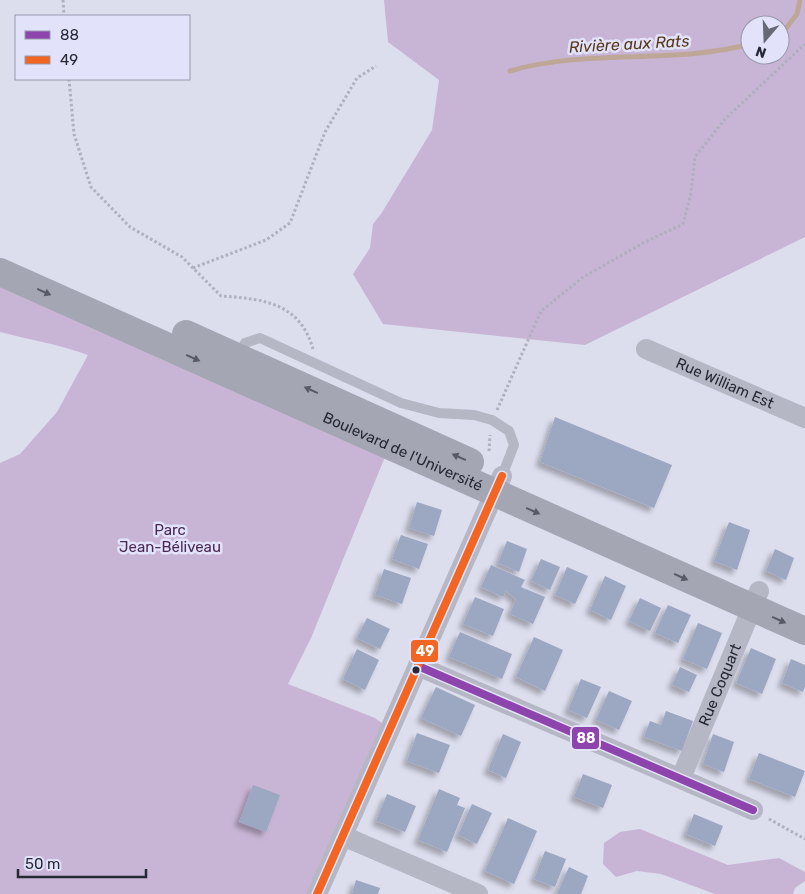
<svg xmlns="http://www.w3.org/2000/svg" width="805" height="894" font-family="Rubik,sans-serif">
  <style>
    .green { fill: #c8b5d5; fill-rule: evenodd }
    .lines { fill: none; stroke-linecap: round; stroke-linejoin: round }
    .stream { stroke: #bfa798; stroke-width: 5 }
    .building { fill: #9ca7c2; filter: url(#shadow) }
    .path { stroke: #aeb0bd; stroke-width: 3; stroke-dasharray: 2.5 2.5; stroke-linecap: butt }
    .service { stroke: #b6b7c4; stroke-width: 10 }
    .minor { stroke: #b6b7c4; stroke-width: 20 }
    .primary { stroke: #a5a6b3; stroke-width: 28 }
    .bus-1-casing { stroke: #e2e3fa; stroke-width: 11 }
    .bus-2-casing { stroke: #e2e3fa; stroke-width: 11 }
    .bus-1 { stroke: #8e44ad; stroke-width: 8 }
    .bus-2 { stroke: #f26522; stroke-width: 8 }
    .oneway { fill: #585b67 }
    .bus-dot { fill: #252935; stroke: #e2e3fa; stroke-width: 2 }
    .labels { text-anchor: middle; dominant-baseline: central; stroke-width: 5; stroke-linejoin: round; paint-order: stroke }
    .street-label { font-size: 15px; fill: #252935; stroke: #e2e3fa }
    .park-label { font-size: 15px; fill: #4b2755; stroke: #e2e3fa }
    .water-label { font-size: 16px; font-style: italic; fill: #593817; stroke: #e2e3fa }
    .line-badge { stroke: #e2e3fa; stroke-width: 2 }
    .badge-label { font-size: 14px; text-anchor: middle; font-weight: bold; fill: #fff }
  </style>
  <defs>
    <filter id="shadow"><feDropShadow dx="-4.5" dy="4.5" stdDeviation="2.5" flood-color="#0004"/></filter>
  </defs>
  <rect width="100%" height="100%" fill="#dcdded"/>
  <path class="green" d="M384,0H805V237L585,345L383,324L353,274L370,248L373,224L381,214L432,130L439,80L388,42ZM750,25H780V55H750Z
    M0,272L389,447L311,638L288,684L375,718L390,729L317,894H0V463L20,454L57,412L88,355C59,344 30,340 0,332Z
    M640,829L728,865L779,858L805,872V881L795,888L793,894H715L661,874L637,871L616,877L603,864L604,843L620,832Z"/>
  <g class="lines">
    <path class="stream" d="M780,36L797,14L800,0
      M510,71C588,48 672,65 750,44"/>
  </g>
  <path class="building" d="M555,417L672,465L654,508L540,462Z
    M417,502L442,510L434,536L409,528Z
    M729,522L750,530L737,570L714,561Z
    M401,535L428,544L419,569L392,559Z
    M507,541L527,549L519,572L498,563Z
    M775,549L794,558L786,580L766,571Z
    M541,559L560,567L550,590L531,581Z
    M491,565L525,580L521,587L545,597L533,624L510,614L516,599L506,591L503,597L481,587Z
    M567,567L588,576L575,604L555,595Z
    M384,569L411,578L402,604L375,595Z
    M605,576L626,586L611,620L590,610Z
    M475,597L504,609L493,636L463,624Z
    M640,598L661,608L650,631L629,621Z
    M668,605L691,615L678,643L655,633Z
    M367,618L390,629L380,649L357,638Z
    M698,623L722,633L707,669L683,659Z
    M460,632L512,654L502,679L449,657Z
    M534,637L563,650L545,691L516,677Z
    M751,648L776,659L762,694L736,683Z
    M357,649L379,660L365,690L343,679Z
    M791,659L805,665V686L803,692L782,683Z
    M680,667L697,675L689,692L672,685Z
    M581,679L601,687L587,718L568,710Z
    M436,687L475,705L461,736L421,718Z
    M609,691L632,701L619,730L596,720Z
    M666,711L693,721L682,751L644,737L650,721L661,725Z
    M417,733L450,745L439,773L407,761Z
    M503,734L521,742L506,778L488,770Z
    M713,734L734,742L724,772L703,764Z
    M759,753L805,771L795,797L749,779Z
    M583,774L612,785L603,808L574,797Z
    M253,785L280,795L266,832L239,822Z
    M439,789L460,798L457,805L465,808L447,852L418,840Z
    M387,794L416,806L405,832L376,821Z
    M472,804L492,813L477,844L458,835Z
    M694,814L723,826L715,846L686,834Z
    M508,818L537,831L514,884L485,871Z
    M545,851L566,859L555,887L534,879Z
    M569,867L588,876L581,894H557Z
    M356,880L380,888L378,894H352Z"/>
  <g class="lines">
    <path class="path" d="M63,0L64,16
      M69,79L74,134L91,187L130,227L182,257L221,296C264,299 300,303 313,349
      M193,268L266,240L290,223L325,132L357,78L376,66
      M497,410L541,311L582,278L643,243L683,224L691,193L695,157L725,119L805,44
      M489,451L490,435
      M769,819L805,839"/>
    <path class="service" d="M238,355L245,343L260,338L401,403L439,413L474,415L492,420L509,431L514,445L502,476"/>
    <g class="minor">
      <path id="s1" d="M646,349L805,418"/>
      <path d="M418,666L753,810"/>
      <path id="s2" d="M681,778L759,591"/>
      <path d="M343,836L478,894"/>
      <path d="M317,894L502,476"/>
    </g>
    <g class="primary">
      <path id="s3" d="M0,272L805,631"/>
      <path d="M186,334L470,462"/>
    </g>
    <g class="bus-1-casing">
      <path id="bus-1" d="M418,666L753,810"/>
    </g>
    <g class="bus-2-casing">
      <path id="bus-2" d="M317,894L502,476"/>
    </g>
    <use href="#bus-1" class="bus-1"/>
    <use href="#bus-2" class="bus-2"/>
  </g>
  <defs><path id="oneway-solid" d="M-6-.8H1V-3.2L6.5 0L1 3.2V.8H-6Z" transform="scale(1.25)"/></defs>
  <g class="oneway">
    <use href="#oneway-solid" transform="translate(44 292) rotate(24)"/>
    <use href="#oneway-solid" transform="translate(193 358) rotate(24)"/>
    <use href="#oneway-solid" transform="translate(311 390) rotate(-156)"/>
    <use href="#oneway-solid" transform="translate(459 457) rotate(-156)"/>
    <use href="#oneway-solid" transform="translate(533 511) rotate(24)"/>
    <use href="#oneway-solid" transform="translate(681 577) rotate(24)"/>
    <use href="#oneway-solid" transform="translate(779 620) rotate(24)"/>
  </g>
  <circle class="bus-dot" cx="416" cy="670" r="4.5"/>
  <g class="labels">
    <g class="street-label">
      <text stroke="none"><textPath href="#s1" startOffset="86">Rue William Est</textPath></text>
      <text stroke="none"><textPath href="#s3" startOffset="441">Boulevard de l'Université</textPath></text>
      <text stroke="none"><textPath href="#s2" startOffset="101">Rue Coquart</textPath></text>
    </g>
    <g class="park-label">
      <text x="170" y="530">Parc<tspan x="170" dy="17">Jean-Béliveau</tspan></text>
    </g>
    <g class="water-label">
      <text transform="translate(629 44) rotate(-3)">Rivière aux Rats</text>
    </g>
  </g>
  <g class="line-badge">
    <rect x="410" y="639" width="29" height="24" rx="5" fill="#f26522"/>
    <rect x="571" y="726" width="29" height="24" rx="5" fill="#8e44ad"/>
  </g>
  <g class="badge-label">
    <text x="425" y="656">49</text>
    <text x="586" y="743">88</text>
  </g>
  <rect x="15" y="15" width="175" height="65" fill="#e2e3fa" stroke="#9699ab"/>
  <rect x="25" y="31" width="25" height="8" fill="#8e44ad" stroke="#9699ab"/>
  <text x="60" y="40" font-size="15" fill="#252935">88</text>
  <rect x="25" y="56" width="25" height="8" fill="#f26522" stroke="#9699ab"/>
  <text x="60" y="65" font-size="15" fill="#252935">49</text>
  <g transform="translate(765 40) rotate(199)"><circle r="24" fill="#e2e3fa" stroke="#9699ab"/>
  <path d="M0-4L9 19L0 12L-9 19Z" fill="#656875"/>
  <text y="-8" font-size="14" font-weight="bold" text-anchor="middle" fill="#252935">N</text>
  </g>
  <path d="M18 869v8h128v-8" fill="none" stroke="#252935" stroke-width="2.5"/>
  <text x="25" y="869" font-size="15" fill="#252935" stroke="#e2e3fa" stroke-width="4" paint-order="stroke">50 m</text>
</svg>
